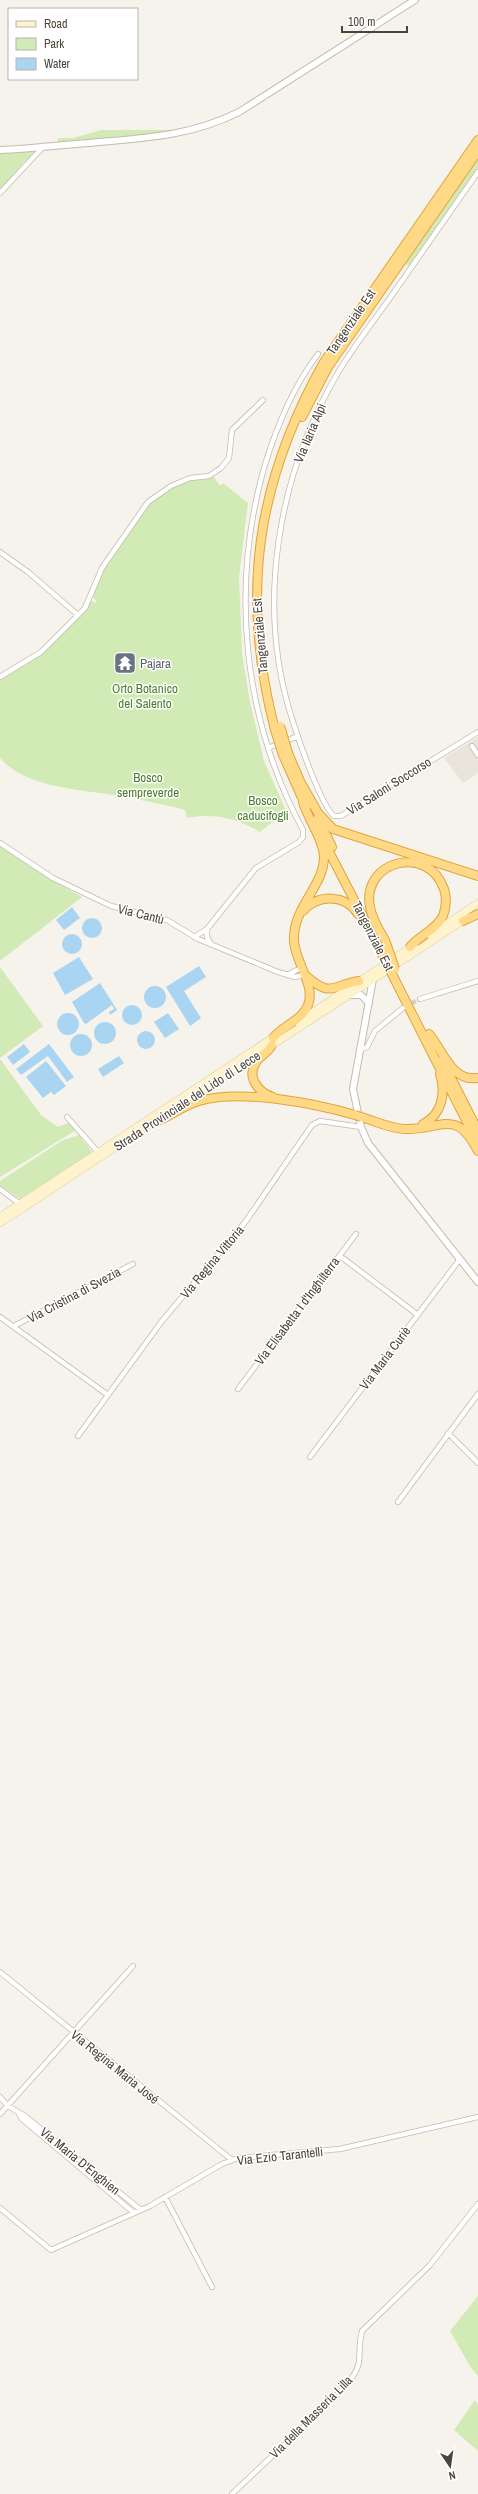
<svg xmlns="http://www.w3.org/2000/svg" width="478" height="2494" font-family="'Archivo Narrow',sans-serif">
  <style>
    .residential { fill: #eae5da }
    .green { fill: #d2eab5 }
    .water { fill: #a9d4f2 }
    .lines { fill: none; stroke-linecap: round; stroke-linejoin: round }
    .minor-tunnel { stroke: #d4d0c8; stroke-width: 4.5; stroke-dasharray: 4.5 2; stroke-linecap: butt }
    .minor-casing { stroke: #c2bbae; stroke-width: 6 }
    .tertiary-casing { stroke: #c2bbae; stroke-width: 8 }
    .secondary-casing { stroke: #d6c79b; stroke-width: 8 }
    .trunk-casing { stroke: #e0a43c; stroke-width: 10 }
    .minor { stroke: #fff; stroke-width: 4.5 }
    .tertiary { stroke: #fff; stroke-width: 6 }
    .secondary { stroke: #fff3cd; stroke-width: 7 }
    .trunk { stroke: #ffd985; stroke-width: 8 }
    .trunk-bridge-casing { stroke: #e0a43c; stroke-width: 10; stroke-linecap: butt }
    .trunk-bridge { stroke: #ffd985; stroke-width: 8 }
    .labels { text-anchor: middle; dominant-baseline: central; stroke-width: 3; stroke-linejoin: round; paint-order: stroke }
    .street-label { font-size: 13px; fill: #4b4439; stroke: #fff }
    .worship-label { font-size: 13px; fill: #5b616d; stroke: #fff; text-anchor: start }
    .park-label { font-size: 13px; fill: #4a7f2a; stroke: #fff }
  </style>
  <rect width="100%" height="100%" fill="#f6f3ec"/>
  <path class="residential" d="M478,737V773L463,783L444,758Z"/>
  <path class="green" d="M101,130H189L57,143L58,138H73Z
    M37,150L38,152L25,161L0,190V153Z
    M478,158V167L409,266L405,264Z
    M214,477L220,486L223,483L248,503L239,577L242,653L250,702L264,761L288,815L275,820L260,832C236,818 214,813 187,818L185,810L178,808C159,804 140,799 120,796C81,789 27,789 0,758V680L41,654L86,609L91,600L95,603L97,602L92,596C107,559 139,504 175,485C187,479 201,478 214,477Z
    M0,845L50,879L82,897L0,961Z
    M0,967L43,1026L0,1058Z
    M0,1059L41,1115L58,1127L70,1122L76,1130L0,1177Z
    M79,1135L92,1152L20,1199L0,1185V1181L63,1140Z
    M478,2296V2376L471,2368L450,2331Z
    M475,2400L478,2405V2451L454,2430Z"/>
  <path class="water" d="M72,907L80,918L64,930L56,920Z
    M82 928a10 10 0 1 1 20 0a10 10 0 1 1-20 0Z
    M62 944a10 10 0 1 1 20 0a10 10 0 1 1-20 0Z
    M79,957L93,979L65,995L53,973Z
    M199,966L206,977L184,991L201,1018L190,1026L166,987Z
    M100,983L117,1010L110,1015L109,1012L114,1009L112,1005L86,1024L84,1023L72,1002Z
    M144 997a11 11 0 1 1 22 0a11 11 0 1 1-22 0Z
    M122 1015a10 10 0 1 1 20 0a10 10 0 1 1-20 0Z
    M168,1013L179,1029L165,1038L154,1022Z
    M57 1024a11 11 0 1 1 22 0a11 11 0 1 1-22 0Z
    M94 1033a11 11 0 1 1 22 0a11 11 0 1 1-22 0Z
    M137 1040a9 9 0 1 1 18 0a9 9 0 1 1-18 0Z
    M70 1045a11 11 0 1 1 22 0a11 11 0 1 1-22 0Z
    M24,1044L30,1052L13,1065L7,1057Z
    M49,1044L74,1077L67,1082L48,1056L21,1075L16,1069Z
    M119,1056L124,1063L103,1077L98,1069Z
    M46,1061L66,1086L54,1095L51,1092L43,1098L26,1077Z"/>
  <g class="lines">
    <path class="minor-tunnel" d="M406,1006L420,999"/>
    <g class="minor-casing">
      <path id="minor" d="M478,172C449,214 419,256 390,298C373,322 354,346 339,371C277,475 255,607 293,722C299,741 321,805 334,816H341L478,732
        M0,193L44,146
        M0,552L28,572L78,615
        M0,677L41,652L85,608L102,568L148,502L171,486L190,478L209,476L221,468L229,458L232,430L263,400
        M472,746L478,755
        M268,748L298,736
        M0,843L53,878L111,906L167,920L198,939L278,972L295,977L304,975
        M207,929V937L211,944
        M194,937L207,929L256,868L299,842L303,837V830C243,719 230,589 264,468C276,428 292,388 318,354
        M287,975L301,968
        M420,999L478,981
        M361,1049L367,1047L375,1031L403,1008
        M67,1117L98,1152
        M0,1189L20,1204
        M340,1256L418,1315
        M0,1317L108,1395
        M14,1326L133,1264
        M238,1389L356,1234
        M448,1433L478,1463
        M78,1436L162,1321L246,1221L312,1125L320,1121L361,1127
        M310,1457L460,1259
        M398,1502L478,1394
        M0,1972L232,2160
        M0,2097L8,2106L25,2116L141,2210
        M0,2114L133,1966
        M19,2114L22,2119L134,2213
        M165,2197L212,2287
        M0,2208L51,2250L150,2206L222,2164L238,2158L340,2149L478,2117
        M232,2494L341,2391C348,2382 357,2374 359,2362C360,2351 359,2342 362,2331L430,2265L478,2204"/>
    </g>
    <g class="tertiary-casing">
      <path id="tertiary" d="M0,150C29,149 59,145 88,143C142,138 189,137 239,112L415,0
        M372,977L373,979L353,1089L361,1127L368,1143L478,1282
        M349,995H361L369,1003"/>
    </g>
    <g class="secondary-casing">
      <path id="secondary" d="M430,935L478,903
        M298,1022L414,945
        M176,1108L467,918
        M0,1217L277,1035
        M0,1223L157,1120"/>
    </g>
    <g class="trunk-casing">
      <path id="trunk" d="M302,417L328,367L478,151
        M275,730C240,595 256,483 324,362L478,140
        M288,753L300,781
        M283,755L306,807
        M297,776L318,813L333,829L478,876
        M318,818L332,847
        M324,842L377,944
        M303,911C318,894 345,894 358,914
        M463,921L478,914
        M385,940C379,930 372,919 370,907C361,861 428,843 444,889C447,897 446,908 443,916C436,930 420,935 410,947
        M305,975C332,999 332,985 359,981
        M395,980L478,1144
        M429,1034C443,1050 451,1082 478,1078
        M273,1038C283,1025 302,1021 308,1005C316,986 295,962 294,941C292,908 325,885 324,856C323,838 308,820 303,802
        M272,1045C268,1053 259,1056 255,1064C247,1078 259,1093 273,1097
        M442,1060L478,1131
        M361,1117C375,1121 391,1129 406,1129C442,1130 455,1107 478,1151
        M152,1123C169,1118 182,1106 199,1101C241,1089 314,1103 355,1115
        M423,1124C442,1115 446,1093 440,1074"/>
    </g>
    <use href="#minor" class="minor"/>
    <use href="#tertiary" class="tertiary"/>
    <use href="#secondary" class="secondary"/>
    <use href="#trunk" class="trunk"/>
    <g class="trunk-bridge-casing">
      <path id="trunk-bridge" d="M280,726L288,753
        M275,730L283,755
        M385,940L395,969
        M377,944L395,980
        M355,1115L361,1117"/>
    </g>
    <use href="#trunk-bridge" class="trunk-bridge"/>
  </g>
  <defs>
    <g id="temple-square" transform="scale(1.15)"><rect x="-9" y="-9" width="18" height="18" rx="4" fill="#6b7280" stroke="#fff"/><path d="M0-6L5-2H3V0L6.5 2.5H4V6H1.5V3h-3V6H-4V2.5H-6.5L-3 0V-2H-5Z" fill="#fff"/></g>
  </defs>
  <g fill-rule="evenodd">
    <use href="#temple-square" x="125" y="663"/>
  </g>
  <g class="labels">
    <g class="street-label">
      <text transform="translate(351 322) rotate(-56)">Tangenziale Est</text>
      <text transform="translate(310 433) rotate(-67)">Via Ilaria Alpi</text>
      <text transform="translate(260 636) rotate(-95)">Tangenziale Est</text>
      <text transform="translate(389 786) rotate(-32)">Via Saloni Soccorso</text>
      <text transform="translate(141 914) rotate(14)">Via Cantù</text>
      <text transform="translate(373 936) rotate(63)">Tangenziale Est</text>
      <text transform="translate(187 1101) rotate(-33)">Strada Provinciale del Lido di Lecce</text>
      <text transform="translate(212 1262) rotate(-50)">Via Regina Vittoria</text>
      <text transform="translate(74 1295) rotate(-28)">Via Cristina di Svezia</text>
      <text transform="translate(297 1311) rotate(-53)">Via Elisabetta I d'Inghilterra</text>
      <text transform="translate(385 1358) rotate(-53)">Via Maria Curiè</text>
      <text transform="translate(115 2067) rotate(39)">Via Regina Maria José</text>
      <text transform="translate(280 2156) rotate(-6)">Via Ezio Tarantelli</text>
      <text transform="translate(80 2161) rotate(39)">Via Maria D'Enghien</text>
      <text transform="translate(311 2417) rotate(-45)">Via della Masseria Lilla</text>
    </g>
    <g class="worship-label">
      <text x="140" y="663">Pajara</text>
    </g>
    <g class="park-label">
      <text x="145" y="688">Orto Botanico<tspan x="145" dy="15">del Salento</tspan></text>
      <text x="148" y="777">Bosco<tspan x="148" dy="15">sempreverde</tspan></text>
      <text x="263" y="800">Bosco<tspan x="263" dy="15">caducifogli</tspan></text>
    </g>
  </g>
  <rect x="8" y="8" width="130" height="72" fill="#ffffff" stroke="#b7b4b0"/>
  <rect x="16" y="21" width="20" height="6" fill="#fff3cd" stroke="#b7b4b0"/>
  <text x="44" y="28" font-size="12" fill="#4b4439">Road</text>
  <rect x="16" y="38" width="20" height="12" fill="#d2eab5" stroke="#b7b4b0"/>
  <text x="44" y="48" font-size="12" fill="#4b4439">Park</text>
  <rect x="16" y="58" width="20" height="12" fill="#a9d4f2" stroke="#b7b4b0"/>
  <text x="44" y="68" font-size="12" fill="#4b4439">Water</text>
  <g transform="translate(450 2466) rotate(167)" stroke="#ffffff" stroke-width="3" paint-order="stroke">
  <path d="M0-3L7 15L0 10L-7 15Z" fill="#4b4439"/>
  <text y="-6" font-size="11" font-weight="bold" text-anchor="middle" fill="#4b4439">N</text>
  </g>
  <path d="M342 26v6h65v-6" fill="none" stroke="#4b4439" stroke-width="2"/>
  <text x="348" y="26" font-size="12" fill="#4b4439" stroke="#ffffff" stroke-width="3" paint-order="stroke">100 m</text>
</svg>
